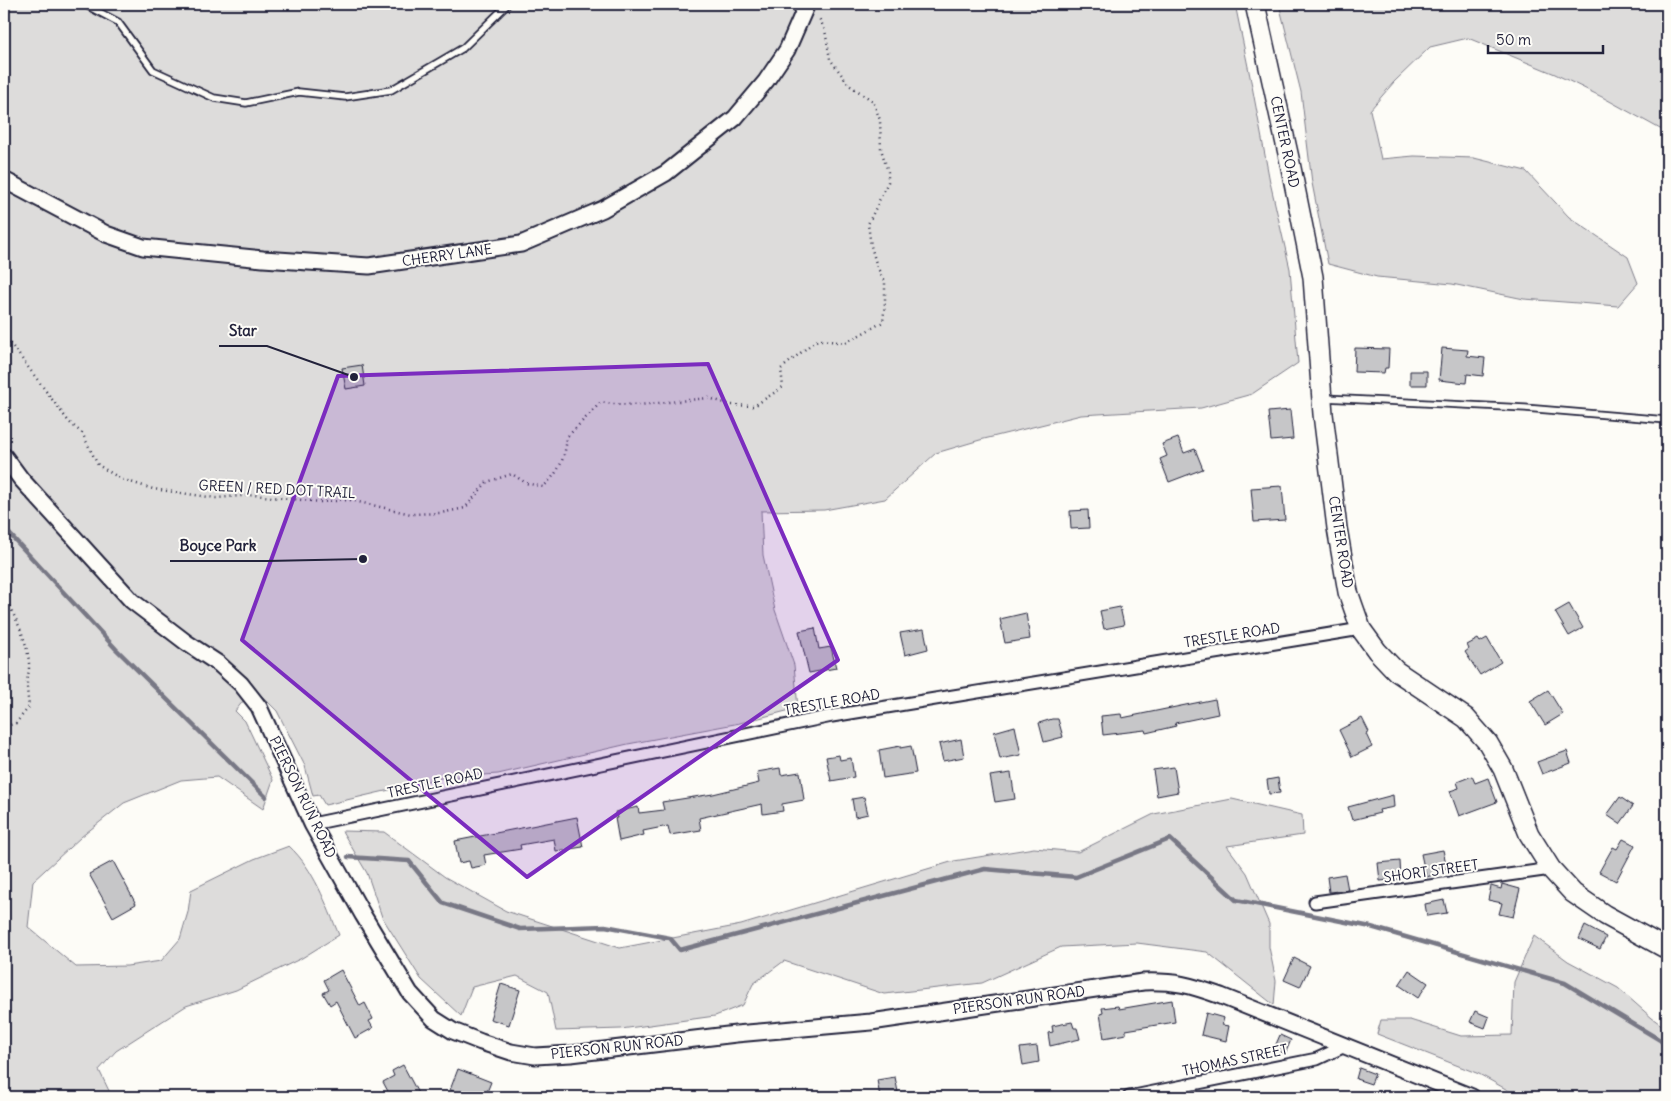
<svg xmlns="http://www.w3.org/2000/svg" width="1671" height="1101" font-family="Delius,sans-serif">
  <style>
    .green { fill: #dddcdb; stroke: #807f8b }
    .lines { fill: none; stroke-linecap: round; stroke-linejoin: round }
    .stream { stroke: #787885; stroke-width: 4.5 }
    .building { fill: #c6c6c8; stroke: #22223b }
    .service-casing { stroke: #22223b; stroke-width: 9 }
    .minor-casing { stroke: #22223b; stroke-width: 15 }
    .tertiary-casing { stroke: #22223b; stroke-width: 19 }
    .primary-casing { stroke: #22223b; stroke-width: 22 }
    .path { stroke: #22223b; stroke-width: 2.5; stroke-dasharray: 1 4; stroke-linecap: butt }
    .service { stroke: #fdfcf7; stroke-width: 5.5 }
    .minor { stroke: #fdfcf7; stroke-width: 11 }
    .tertiary { stroke: #fdfcf7; stroke-width: 15 }
    .primary { stroke: #fdfcf7; stroke-width: 19 }
    .marked { fill: #7b2cbf; fill-opacity: 0.2; stroke: #7b2cbf; stroke-width: 4; stroke-linejoin: round }
    .labels { text-anchor: middle; dominant-baseline: central; stroke-width: 4; stroke-linejoin: round; paint-order: stroke }
    .street-label { font-size: 14px; fill: #22223b; stroke: #fdfcf7 }
    .leader { fill: none; stroke: #22223b; stroke-width: 2 }
    .callout-dot { fill: #22223b; stroke: #fdfcf7; stroke-width: 2 }
    .callout-label { font-size: 15px; text-anchor: middle; font-weight: bold; fill: #22223b; stroke: #fdfcf7; stroke-width: 4; stroke-linejoin: round; paint-order: stroke }
  </style>
  <rect width="100%" height="100%" fill="#fdfcf7"/>
  <filter id="ink" filterUnits="userSpaceOnUse"><feTurbulence type="fractalNoise" baseFrequency=".02" numOctaves="2"/><feDisplacementMap in="SourceGraphic" scale="10" xChannelSelector="R" yChannelSelector="G"/><feConvolveMatrix kernelMatrix="1 2 1 2 8 2 1 2 1" color-interpolation-filters="sRGB"/></filter>
  <g filter="url(#ink)">
    <path class="green" d="M4,4H1235L1252,86L1270,182L1290,269L1298,363L1252,394L1201,408L1081,415L980,440L936,453L885,499L824,510L761,511L763,555L775,610L794,665L798,708L740,723L628,744L498,774L441,778L325,805L319,795L313,796L305,766L277,711L254,688L235,711L245,721L273,780L263,809L217,777L181,780L124,803L81,837L33,881L28,927L76,967L127,966L161,961L180,939L188,912L191,890L254,859L289,846C314,869 326,904 339,935L302,958L236,990L186,1006L116,1051L99,1070L112,1097H4Z
      M1279,4H1667V108L1662,130L1604,98L1555,74L1468,38L1430,47L1394,82L1370,110L1381,159L1414,156L1474,158L1526,171L1569,217L1628,257L1638,283L1618,306L1524,299L1452,284L1377,277L1328,264L1312,183L1301,92Z
      M1232,799L1302,815L1303,835L1227,846L1247,873L1269,924V947L1276,981L1274,1005L1207,952L1137,943L1061,947L982,983L884,994L784,961L753,984L743,1005L715,1016L621,1029L556,1031L548,992L517,976L472,987L461,1016L421,979L382,917L367,873L342,831L384,832L445,877L506,911L620,948L741,925L954,861L1034,848L1078,852L1154,814Z
      M1534,936L1568,961L1618,988L1652,1018L1667,1029V1097H1520L1479,1074L1377,1034L1381,1020H1410L1461,1036L1512,1035L1514,982Z"/>
    <g class="lines">
      <path class="stream" d="M4,528L116,649L266,797
        M348,857L409,861L443,903L520,929L605,926L670,938L680,950L985,869L1076,877L1170,839L1236,900L1371,927L1565,983L1660,1040L1667,1047"/>
    </g>
    <path class="building" d="M1355,348L1389,349L1388,368H1385L1384,373L1354,372Z
      M1442,348L1468,350L1467,356L1485,358L1483,376L1467,374L1466,383L1439,380Z
      M362,365L365,386L346,389L342,368Z
      M1410,371H1427V385H1410Z
      M1290,410L1293,439L1271,441L1268,412Z
      M1178,438L1184,453L1195,449L1203,469L1169,482L1160,459L1167,456L1162,444Z
      M1282,486L1285,520L1254,522L1251,488Z
      M1088,510L1089,528L1071,529L1070,511Z
      M1569,604L1583,628L1569,636L1555,612Z
      M1120,607L1124,625L1104,629L1100,611Z
      M1026,613L1030,639L1005,643L1000,619Z
      M815,628L819,649L831,647L836,668L809,673L799,631Z
      M924,629L928,649L905,655L900,633Z
      M1487,638L1501,662L1480,675L1465,652L1469,649L1467,645L1478,639L1480,642Z
      M1548,690L1563,714L1545,725L1530,701Z
      M1215,699L1218,714L1175,723L1176,726L1146,733L1145,730L1103,735L1101,716L1121,714L1122,718Z
      M1362,718L1369,732L1366,734L1372,747L1352,757L1339,730Z
      M1052,719H1058L1063,737L1044,742L1039,723Z
      M1015,726L1021,755L1000,759L994,732Z
      M961,739L964,757L943,761L939,744Z
      M900,746V748L911,746L916,773L883,778L879,750Z
      M1567,751L1571,763L1542,774L1537,762Z
      M839,755L840,760L851,758L854,777L831,781L826,757Z
      M1174,767L1178,792L1157,796L1153,770Z
      M780,768L781,775L800,772L804,800L782,804L783,811L763,814L762,804L699,818L701,830L670,835L668,826L643,831L644,835L619,841L615,818H617L615,812L638,807L639,813L664,810L662,802L713,794L759,783L757,772Z
      M1011,773L1015,799L995,802L990,776Z
      M1472,776L1475,783L1488,778L1497,802L1459,816L1450,791L1459,788L1457,782Z
      M1278,778L1280,793L1269,794L1267,780Z
      M1393,795L1394,807L1379,810L1380,813L1352,820L1348,807Z
      M864,797L868,814L855,817L852,799Z
      M1620,797L1633,806L1620,824L1607,815Z
      M577,817L583,847L556,851L554,839L520,845L521,849L484,855L486,865L471,868L469,861L459,863L455,841Z
      M1623,839L1635,845L1616,881L1599,872L1613,847L1617,849Z
      M1443,850L1447,868L1437,870L1438,874L1426,877L1421,854Z
      M113,861L136,904L113,917L89,874Z
      M1400,861L1401,879L1380,881L1378,863Z
      M1345,874L1348,890L1329,892L1327,877Z
      M1502,884L1520,889L1513,917L1499,914L1502,903L1488,900L1491,886L1501,889Z
      M1444,900L1447,913L1427,916L1425,904Z
      M1585,926L1606,937L1600,949L1579,939Z
      M1294,958L1310,966L1300,987L1284,980Z
      M341,970L360,1006L365,1003L373,1019L369,1021L373,1028L355,1038L336,1001L330,1005L323,993L329,990L324,980Z
      M1409,970L1428,983L1418,998L1399,985Z
      M501,984L520,990L509,1025L490,1019Z
      M1172,1000L1175,1022L1126,1030V1034L1104,1038L1100,1014L1103,1013L1102,1008L1118,1006L1119,1009Z
      M1475,1011L1489,1017L1485,1028L1470,1022Z
      M1206,1013L1224,1018L1222,1025L1229,1026L1226,1041L1201,1035Z
      M1072,1022L1074,1028H1077L1080,1039L1050,1046L1048,1033L1053,1032L1052,1026Z
      M1280,1035L1291,1040L1285,1054L1274,1049Z
      M1037,1046L1039,1062L1023,1065L1020,1048Z
      M403,1065L420,1097H391L383,1082L394,1076L392,1071Z
      M1359,1068L1375,1074L1371,1084L1356,1079Z
      M458,1069L491,1082L485,1097H469L450,1090Z
      M895,1077L899,1097H880L877,1080Z"/>
    <g class="lines">
      <g class="service-casing">
        <path id="service" d="M84,4L118,22L153,70L214,98L246,103L299,92L345,97L391,90L463,48L508,4
          M1325,398L1525,408L1667,420"/>
      </g>
      <g class="minor-casing">
        <path id="minor" d="M312,824L832,716L1361,629
          M1315,902L1551,869
          M1129,1097L1317,1059L1345,1046"/>
      </g>
      <g class="tertiary-casing">
        <path id="tertiary" d="M4,180L106,234L143,247L263,259L369,266L521,244L603,209L666,173L735,118L766,81L787,50L807,4
          M4,456L21,479L132,601L187,643L219,664L241,684L259,707L312,824L363,915L410,993L434,1019L453,1031L481,1042L511,1052L535,1056L571,1054L736,1034L871,1022L1143,982C1176,981 1190,985 1221,996L1472,1097"/>
      </g>
      <g class="primary-casing">
        <path id="primary" d="M1255,4L1289,158L1313,277L1323,414L1337,528L1348,592L1361,629L1377,651L1396,671L1466,718L1488,743L1503,769L1529,834L1551,869L1573,893L1605,915L1667,949"/>
      </g>
      <path class="path" d="M4,335L69,422L82,433L98,465L121,479L153,489L216,498L253,495L321,502L350,500L411,514L441,513L465,508L487,482L512,474L526,483L543,487C559,472 565,459 567,437L601,402L612,404L639,405L709,398L731,405L754,406L783,387L781,369L815,341L822,340L845,343L883,322L885,302V281L877,267L871,246L868,224L888,182V172L881,149L880,120L873,101L849,85L830,59L825,30L818,16
        M4,598C15,614 30,647 29,667C29,673 27,678 27,683C27,691 28,699 29,707L16,723L4,727"/>
      <use href="#service" class="service"/>
      <use href="#minor" class="minor"/>
      <use href="#tertiary" class="tertiary"/>
      <use href="#primary" class="primary"/>
    </g>
  </g>
  <path class="marked" d="M708,364L838,660L527,877L242,640L338,376Z"/>
  <g class="labels">
    <g class="street-label">
      <text transform="translate(1285 142) rotate(78)">CENTER ROAD</text>
      <text transform="translate(447 255) rotate(-8)">CHERRY LANE</text>
      <text transform="translate(277 489) rotate(3)">GREEN / RED DOT TRAIL</text>
      <text transform="translate(1341 542) rotate(81)">CENTER ROAD</text>
      <text transform="translate(1232 635) rotate(-9)">TRESTLE ROAD</text>
      <text transform="translate(832 702) rotate(-10)">TRESTLE ROAD</text>
      <text transform="translate(435 783) rotate(-12)">TRESTLE ROAD</text>
      <text transform="translate(303 797) rotate(64)">PIERSON RUN ROAD</text>
      <text transform="translate(1431 871) rotate(-8)">SHORT STREET</text>
      <text transform="translate(1019 1000) rotate(-8)">PIERSON RUN ROAD</text>
      <text transform="translate(617 1047) rotate(-6)">PIERSON RUN ROAD</text>
      <text transform="translate(1235 1060) rotate(-12)">THOMAS STREET</text>
    </g>
  </g>
  <path class="leader" d="M354 377L267 346H219M363 559L267 561H170"/>
  <g class="callout-dot">
    <circle cx="354" cy="377" r="5"/>
    <circle cx="363" cy="559" r="5"/>
  </g>
  <g class="callout-label">
    <text x="243" y="336">Star</text>
    <text x="218" y="551">Boyce Park</text>
  </g>
  <rect width="1671" height="1101" fill="none" stroke="#fdfcf7" stroke-width="20"/>
  <rect x="10" y="10" width="1651" height="1081" fill="none" stroke="#22223b" stroke-width="2" filter="url(#ink)"/>
  <path d="M1488 45v8h115v-8" fill="none" stroke="#22223b" stroke-width="2.5"/>
  <text x="1496" y="45" font-size="15" fill="#22223b" stroke="#fdfcf7" stroke-width="4" paint-order="stroke">50 m</text>
</svg>
